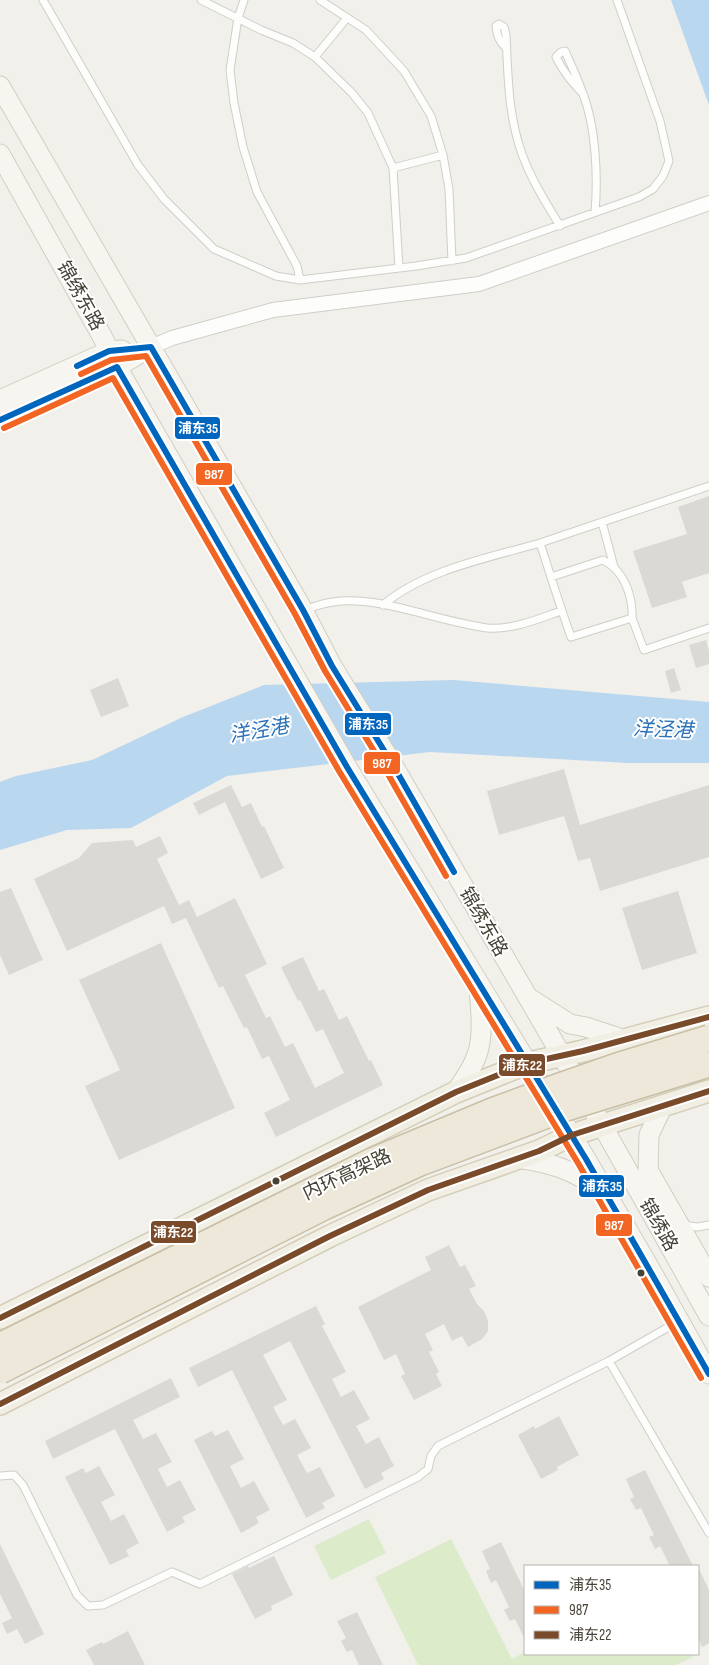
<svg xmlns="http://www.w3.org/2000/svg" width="709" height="1665" font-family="'Sofia Sans Condensed','Noto Sans SC',sans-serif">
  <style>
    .green { fill: #dceccb }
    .water { fill: #bad7f0 }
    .building { fill: #dbd9d3 }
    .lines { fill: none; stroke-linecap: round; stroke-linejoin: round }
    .lane-casing { stroke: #cfcec8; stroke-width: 9 }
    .street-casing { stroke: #cfcec8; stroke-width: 16 }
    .secondary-casing { stroke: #d1cec2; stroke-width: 21 }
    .primary-casing { stroke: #d4ceb8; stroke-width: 24 }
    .lane { stroke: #fdfdfc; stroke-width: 7 }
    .street { stroke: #fdfdfc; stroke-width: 14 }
    .secondary { stroke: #f7f5ef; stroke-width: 19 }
    .primary { stroke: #f1eee4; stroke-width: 21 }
    .highway-bridge-casing { stroke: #c9bfa6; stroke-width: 28; stroke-linecap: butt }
    .highway-bridge { stroke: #ede8d9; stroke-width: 25 }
    .bus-1-casing { stroke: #fff; stroke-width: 10 }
    .bus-2-casing { stroke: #fff; stroke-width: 10 }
    .bus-3-casing { stroke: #fff; stroke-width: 10 }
    .bus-1 { stroke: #0065bd; stroke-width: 6 }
    .bus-2 { stroke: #f26522; stroke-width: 6 }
    .bus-3 { stroke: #7a4b2a; stroke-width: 6 }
    .bus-dot { fill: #484236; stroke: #fff; stroke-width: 2 }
    .labels { text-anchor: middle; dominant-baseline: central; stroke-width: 4; stroke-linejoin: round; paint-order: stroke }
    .street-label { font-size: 19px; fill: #484236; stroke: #fff }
    .water-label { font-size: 20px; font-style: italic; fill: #2c72b7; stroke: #fff }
    .line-badge { stroke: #fff; stroke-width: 2 }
    .badge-label { font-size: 14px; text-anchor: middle; font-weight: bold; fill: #fff }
  </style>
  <rect width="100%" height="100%" fill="#f1f0eb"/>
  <path class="green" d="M369,1519L386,1553L331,1580L314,1546Z
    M451,1539L512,1659L525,1652V1654H692L693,1657L676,1665H418L375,1577Z"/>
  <path class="water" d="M671,0H709V105Z
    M454,680L709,702V763H627L430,752L227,776L131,828L67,830L0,850V782L16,776L92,760L183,717L264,685Z"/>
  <path class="building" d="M709,496V573L682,582L687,597L652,608L633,551L687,534L678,507Z
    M706,640L709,651V664L696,668L689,645Z
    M674,668L681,690L671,693L665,671Z
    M118,678L129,706L101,717L90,690Z
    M564,769L580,825L709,785V857L600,891L590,858L578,861L564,816L499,835L487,791Z
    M231,785L242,807L251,803L262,827L264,826L284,868L261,879L225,802L199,815L193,803Z
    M160,836L168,853L157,859L179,905L189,900L197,917L235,898L267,964L245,975L266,1018L270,1016L285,1047L293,1043L315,1088L344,1073L323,1029L316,1032L300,1000L298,1001L281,967L303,957L319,991L324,989L339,1020L347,1016L369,1061L371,1060L383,1085L276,1137L264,1113L290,1100L269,1056L262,1059L247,1027L244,1028L223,986L219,988L186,918L172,924L164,906L67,951L34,879L79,858L92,843L133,840L136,847Z
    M11,888L43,960L9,975L0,955V892Z
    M678,891L697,953L642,970L622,908Z
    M161,943L235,1108L119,1160L85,1086L120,1070L79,980Z
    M449,1245L460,1267L465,1265L476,1286L469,1289L477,1304L484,1311L488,1321V1331L482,1339L468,1347L462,1336L452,1341L444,1324L425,1334L433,1350L429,1352L439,1372L436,1374L442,1386L414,1400L401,1376L405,1374L396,1354L384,1360L358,1307L431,1270L425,1257Z
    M316,1306L325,1324L322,1326L346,1372L332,1379L341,1397L354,1390L370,1419L356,1426L366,1444L379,1437L394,1466L381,1473L384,1479L365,1489L290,1341L263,1355L287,1400L273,1407L283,1425L295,1419L311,1448L297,1455L307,1473L320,1467L335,1496L322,1503L325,1508L306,1518L232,1370L198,1387L189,1368Z
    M171,1378L180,1397L133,1420L143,1439L156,1433L172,1462L158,1469L167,1487L180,1480L196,1510L182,1517L185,1522L167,1532L115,1429L53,1459L45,1441Z
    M559,1416L579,1455L557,1467L558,1470L541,1479L518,1435L534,1426L535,1429Z
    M228,1430L244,1459L230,1466L241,1488L254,1481L270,1510L256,1517L259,1523L241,1533L194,1440L212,1431L215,1436Z
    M99,1466L115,1495L101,1502L111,1521L124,1514L139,1543L126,1550L129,1556L110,1565L65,1477L83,1468L86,1473Z
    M645,1470L693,1566H670L660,1546L655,1549L649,1537L654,1535L641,1508L636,1510L630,1499L634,1497L626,1479Z
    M501,1542L525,1592V1640L515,1619L510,1621L504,1610L509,1607L496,1580L491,1583L486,1571L490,1569L482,1551Z
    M0,1544L44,1634L25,1644L17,1629L7,1634L2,1623L12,1618L0,1594Z
    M274,1556L293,1595L271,1606L272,1610L255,1619L232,1574L248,1566L249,1568Z
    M698,1567L709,1590V1643L702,1647L698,1638Z
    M357,1612L383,1665H359L352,1650L347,1652L341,1641L346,1638L337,1621Z
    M128,1631L145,1665H94L86,1650L102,1642L103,1644Z"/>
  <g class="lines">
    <g class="lane-casing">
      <path id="lane" d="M43,0L138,165L164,199L214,249L276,276L300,280L416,266L466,258L639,197L653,189L663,176L669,161L660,121L617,0
        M201,0L261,30L293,43L315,57L352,93L368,113L393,168L399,268
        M244,0L238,18L230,70L234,103L243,147L257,192L297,266L300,280
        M320,0L366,30L404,71L431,116L443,155L449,189L452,261
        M506,48C499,41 497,36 496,26L499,24L504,27L506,35C508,75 508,115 522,154C531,179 546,203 560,226
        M315,57L347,18
        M584,95C573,83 563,72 556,57L561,52L565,51C571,65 578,79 583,94C596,127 598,178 595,212
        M393,168L443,155
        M602,522L614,567
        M540,543L709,486
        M383,605C424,570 488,558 540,543C550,574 560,606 571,637L632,618C633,596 624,570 603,560L551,577
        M304,610C313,607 323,603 333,602C374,596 421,615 461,623C470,625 479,627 487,628C513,630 538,619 561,611
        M632,618L644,650L709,628
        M682,1225L697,1227L709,1225
        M609,1361L679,1321
        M0,1476L14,1475L23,1485L77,1595L88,1606L103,1605L172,1572L200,1584L418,1477L428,1469L431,1456L438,1446L609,1361L709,1533"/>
    </g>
    <g class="street-casing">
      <path id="street" d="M151,347L172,338L273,310L479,284L709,203"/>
    </g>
    <g class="secondary-casing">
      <path id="secondary" d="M0,86L303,610L332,666L393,765L602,1125L709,1316
        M0,154L103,338L117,367L347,767L586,1159L648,1265L709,1374
        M0,400L109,351L122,350
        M0,420L117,367L151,347
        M529,998L570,1024L586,1027L625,1040
        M456,1092C466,1077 478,1060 480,1042C483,1024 480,1005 479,987
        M663,1105L649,1135L648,1170L709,1277
        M517,1158C551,1163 573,1169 601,1191"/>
    </g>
    <g class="primary-casing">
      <path id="primary" d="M0,1318L456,1092L528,1063L583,1051L709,1017
        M0,1404L330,1236L428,1190L539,1151L572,1135L709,1091"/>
    </g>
    <use href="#lane" class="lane"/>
    <use href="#street" class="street"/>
    <use href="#secondary" class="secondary"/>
    <use href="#primary" class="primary"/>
    <g class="highway-bridge-casing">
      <path id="highway-bridge" d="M0,1346L372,1161L492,1111L557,1087L617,1066L709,1038
        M0,1371L322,1208L420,1163L566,1108L709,1064"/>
    </g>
    <use href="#highway-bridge" class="highway-bridge"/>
    <g class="bus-1-casing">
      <path id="bus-1" d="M77,366L109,351L151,347L303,610L332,666L393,765L454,872
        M0,420L117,367L347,767L586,1159L709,1374"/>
    </g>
    <g class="bus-2-casing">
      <path id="bus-2" d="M81,374L111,360L146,356L295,614L325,671L385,769L446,876
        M4,428L113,378L339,771L578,1163L701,1378"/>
    </g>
    <g class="bus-3-casing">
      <path id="bus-3" d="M0,1318L456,1092L528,1063L583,1051L709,1017
        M0,1404L330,1236L428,1190L539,1151L572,1135L709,1091"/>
    </g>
    <use href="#bus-1" class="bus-1"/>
    <use href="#bus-2" class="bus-2"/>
    <use href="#bus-3" class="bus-3"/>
  </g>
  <g class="bus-dot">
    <circle cx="276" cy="1181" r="4.5"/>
    <circle cx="641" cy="1273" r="4.5"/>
  </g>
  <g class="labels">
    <g class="street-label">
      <text transform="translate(80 296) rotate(61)">锦绣东路</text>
      <text transform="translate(483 922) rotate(60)">锦绣东路</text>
      <text transform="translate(347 1175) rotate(-25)">内环高架路</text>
      <text transform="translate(658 1225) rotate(60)">锦绣路</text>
    </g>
    <g class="water-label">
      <text transform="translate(663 730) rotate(2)">洋泾港</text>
      <text transform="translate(259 731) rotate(-10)">洋泾港</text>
    </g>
  </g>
  <g class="line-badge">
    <rect x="174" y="416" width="47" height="24" rx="5" fill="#0065bd"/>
    <rect x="195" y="462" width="38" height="24" rx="5" fill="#f26522"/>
    <rect x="344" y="712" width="48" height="24" rx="5" fill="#0065bd"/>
    <rect x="363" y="751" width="38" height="24" rx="5" fill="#f26522"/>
    <rect x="498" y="1053" width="48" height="24" rx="5" fill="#7a4b2a"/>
    <rect x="578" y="1174" width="47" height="24" rx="5" fill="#0065bd"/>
    <rect x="595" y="1213" width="38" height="24" rx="5" fill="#f26522"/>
    <rect x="150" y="1220" width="47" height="24" rx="5" fill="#7a4b2a"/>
  </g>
  <g class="badge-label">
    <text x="198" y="433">浦东35</text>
    <text x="214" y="479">987</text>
    <text x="368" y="729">浦东35</text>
    <text x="382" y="768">987</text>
    <text x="522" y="1070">浦东22</text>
    <text x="602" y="1191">浦东35</text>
    <text x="614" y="1230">987</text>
    <text x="173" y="1237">浦东22</text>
  </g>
  <rect x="524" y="1565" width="175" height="90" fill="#ffffff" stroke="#b6b3af"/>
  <rect x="534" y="1581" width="25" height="8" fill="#0065bd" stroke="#b6b3af"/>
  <text x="569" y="1590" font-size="15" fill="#484236">浦东35</text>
  <rect x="534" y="1606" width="25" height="8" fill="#f26522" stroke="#b6b3af"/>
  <text x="569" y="1615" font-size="15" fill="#484236">987</text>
  <rect x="534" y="1631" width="25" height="8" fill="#7a4b2a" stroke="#b6b3af"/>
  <text x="569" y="1640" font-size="15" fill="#484236">浦东22</text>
</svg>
